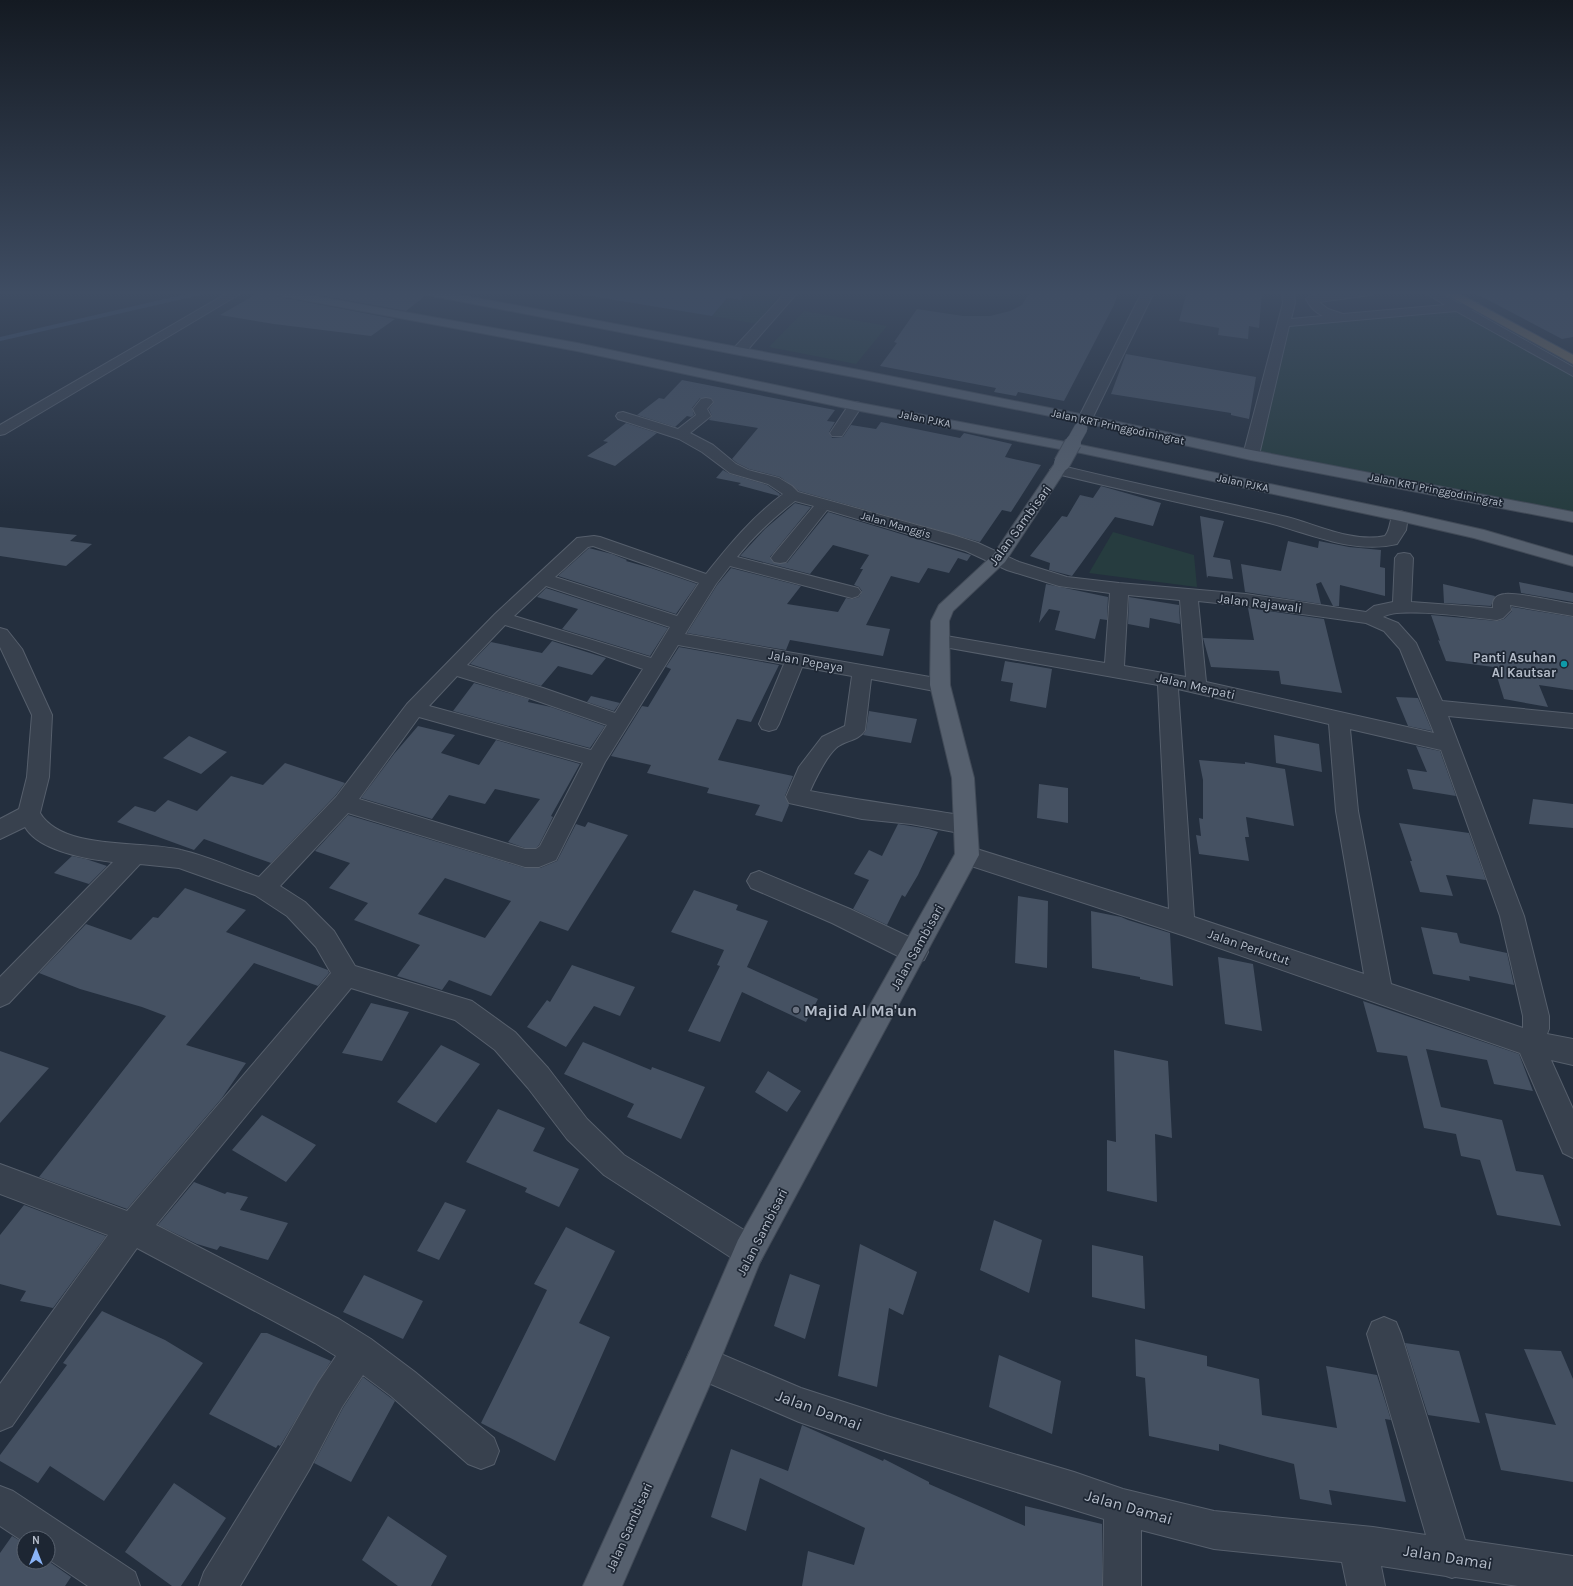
<svg xmlns="http://www.w3.org/2000/svg" width="1573" height="1586" font-family="Karla,sans-serif">
  <style>
    .green { fill: #263c3f }
    .water { fill: #394c67 }
    .lines { fill: none; stroke-linecap: round; stroke-linejoin: round }
    .stream { stroke: #394c67; stroke-width: 4 }
    .building { fill: #455162; fill-rule: evenodd }
    .minor-casing { stroke: #565f6c; stroke-width: 2 }
    .major-casing { stroke: #414a57; stroke-width: 2 }
    .highway-casing { stroke: #434c59; stroke-width: 2 }
    .minor { fill: #38414e; fill-rule: evenodd }
    .major { fill: #56606e; fill-rule: evenodd }
    .highway { fill: #746855; fill-rule: evenodd }
    .major-bridge-far1-casing { stroke: #414a57; stroke-width: 14; stroke-linecap: butt }
    .major-bridge-casing { stroke: #414a57; stroke-width: 18; stroke-linecap: butt }
    .major-bridge-far1 { stroke: #56606e; stroke-width: 13 }
    .major-bridge { stroke: #56606e; stroke-width: 16 }
    .culture-dot { fill: #0f9aa8; stroke: #1d2633; stroke-width: 1.5 }
    .worship-dot { fill: #6b7280; stroke: #1d2633; stroke-width: 1.5 }
    .labels { text-anchor: middle; dominant-baseline: central; stroke-width: 3.5; stroke-linejoin: round; paint-order: stroke }
    .far-street-label { font-size: 11px; fill: #b4bcc9; stroke: #1d2633 }
    .street-label { font-size: 13px; fill: #b4bcc9; stroke: #1d2633 }
    .poi-label { font-size: 13px; font-weight: bold; fill: #b4bcc9; stroke: #1d2633; text-anchor: end }
    .near-poi-label { font-size: 16px; font-weight: bold; fill: #b4bcc9; stroke: #1d2633; text-anchor: start }
    .near-street-label { font-size: 16px; fill: #b4bcc9; stroke: #1d2633 }
  </style>
  <rect width="100%" height="100%" fill="#242f3e"/>
  <path class="green" d="M745,292H781L757,324L712,316L728,298L741,300Z
    M965,292H1013L1008,299Z
    M1458,307L1573,372V517L1251,455L1283,323Z
    M804,311L887,326L856,364L769,347Z
    M1113,532L1194,555L1197,587L1089,573Z"/>
  <path class="water" d="M566,292H745L741,300L727,298L712,316Z"/>
  <g class="lines">
    <path class="stream" d="M0,339L204,292"/>
  </g>
  <path class="building" d="M260,292H268L275,296L395,319L371,336L274,324L220,315Z
    M301,292H420L425,296L406,311Z
    M1030,292H1118L1114,305L1064,401L1018,392L1016,396L994,392L996,388L880,366L897,343L894,342L917,309L963,316H990L1010,311L1022,305Z
    M1187,292H1262L1259,328L1249,326L1248,339L1218,335L1219,328L1179,321Z
    M1473,292H1573V337L1562,339Z
    M1126,354L1256,377L1249,419L1231,415V413L1111,394Z
    M682,380L835,410L827,421L835,422L829,432L832,438L843,437L851,425L876,429L881,422L960,438L964,433L1012,444L1005,457L1041,465L1011,512L1002,510L980,542L799,491L780,477L749,469L737,463L732,459L758,428L709,420L712,416L709,409L714,402L711,398H700L692,408L694,415L691,417L687,416L675,427L637,415L659,398L664,399Z
    M626,423L657,433L615,466L587,456L608,442L603,441Z
    M723,470L730,474L767,485L780,494L779,496L738,485L741,483L716,478Z
    M1101,486L1161,503L1153,526L1115,517L1072,576L1049,570L1050,563L1030,556L1062,516L1067,517L1080,495L1093,498Z
    M795,503L811,507L770,557L774,563H787L828,512L971,555L967,561L958,558L949,573L928,568L919,583L891,576L866,625L890,629L883,656L790,640L786,650L687,633L717,585L731,568L801,586L787,604L838,612L846,598L852,599L859,597L862,591L859,587L854,585L863,569H860L869,555L833,545L810,574L740,556L765,529Z
    M1200,516L1224,521L1213,557L1230,560L1233,579L1208,576L1207,578Z
    M0,527L77,535L70,541L92,544L66,566L0,556Z
    M1288,541L1318,548L1319,541L1349,547L1381,550L1380,567L1385,568V596L1340,585L1339,606H1333L1321,582L1316,584L1321,604L1245,592L1241,564L1281,571Z
    M589,548L612,554L627,560L626,561L651,568L697,584L676,614L558,576Z
    M1519,582L1573,593V602L1521,593Z
    M1046,584L1108,597L1107,620L1100,619L1095,639L1055,630L1060,611L1049,609L1039,623Z
    M1443,584L1495,596L1491,606L1444,603Z
    M546,588L668,628L650,656L562,629L578,609L537,597Z
    M1129,597L1179,605L1180,624L1150,618L1149,628L1128,624Z
    M1512,607L1573,617V690L1539,685L1548,707L1504,699L1494,667L1446,661L1438,640L1440,641L1431,615L1497,621L1504,619L1512,611Z
    M1248,608L1324,619L1342,693L1281,684L1279,671L1211,667L1203,638L1254,640Z
    M552,641L606,658L592,675L558,666L541,686L470,664L491,642L542,653Z
    M679,647L779,665L751,722L737,719L718,760L793,776L785,796L789,805L782,822L755,815L760,805L707,793L709,788L647,773L651,765L611,756L642,706L648,707L671,669L666,667Z
    M1005,661L1052,669L1046,708L1010,701L1013,683L1001,681Z
    M474,683L529,699L528,702L551,707L605,726L590,748L453,711Z
    M591,696L620,703L614,711L587,702Z
    M1396,697L1418,698L1432,731L1408,726Z
    M869,711L917,719L911,743L863,735L866,730Z
    M418,726L455,735L441,753L479,765L496,740L580,764L551,816L553,817L539,845L536,848H525L508,842L540,799L495,789L485,804L449,795L432,819L361,798L394,754Z
    M1274,735L1319,744L1322,772L1276,763Z
    M189,736L227,752L201,774L163,758Z
    M1416,746L1440,751L1456,796L1413,789L1407,769L1427,772Z
    M1199,760L1245,764V762L1285,769L1294,826L1246,817L1249,837H1245L1249,861L1199,854L1196,835L1201,836L1199,818L1203,819V780Z
    M285,763L345,783L335,796L271,863L204,839L194,850L117,822L135,806L155,812L168,800L197,811L231,776L263,785Z
    M1039,784L1068,788V823L1037,818Z
    M1533,799L1573,804V828L1529,824Z
    M348,815L525,868H540L557,861L576,824L585,827L588,822L628,835L568,931L540,921L491,996L449,980L442,990L397,976L420,945L354,920L368,903L329,888L350,863L315,851ZM445,878L511,901L485,938L418,914Z
    M1399,823L1469,833L1486,880L1446,875L1453,896L1420,892L1410,861H1412Z
    M898,824L929,829L938,832L918,875L905,897L902,895L887,925L853,909L869,880L854,874L869,850L882,856Z
    M72,856L86,859L107,866L89,884L54,873Z
    M185,888L246,910L226,932L328,970L329,973L318,986L254,963L186,1045L246,1063L222,1098L127,1209L39,1177L166,1016L142,1007L80,989L39,973L86,924L131,940L153,917L158,918Z
    M694,890L738,905L736,910L768,921L747,967L818,999L806,1022L742,992L720,1042L688,1031L720,966L717,965L724,950L671,932Z
    M1018,896L1048,901L1047,968L1015,963Z
    M1091,911L1121,917L1128,920L1170,933L1173,986L1140,979V977L1092,968Z
    M1421,927L1457,933L1460,943L1507,953L1514,985L1469,976L1470,981L1433,974Z
    M1218,957L1253,964L1262,1031L1225,1024Z
    M572,965L635,987L620,1016L594,1006L566,1047L527,1027L547,1000L550,1002Z
    M1363,1001L1519,1054L1533,1091L1494,1084L1487,1060L1426,1049L1441,1107L1502,1120L1516,1171L1543,1175L1561,1226L1497,1215L1480,1160L1461,1156L1456,1134L1424,1128L1407,1056L1377,1052Z
    M371,1003L409,1012L382,1061L342,1053Z
    M583,1042L651,1070L652,1067L705,1087L681,1139L627,1117L634,1104L564,1074Z
    M441,1045L480,1064L436,1123L397,1102Z
    M1114,1050L1168,1061L1172,1138L1155,1134L1157,1202L1107,1191V1140L1116,1142Z
    M0,1051L49,1068L0,1123Z
    M768,1071L801,1091L787,1112L755,1092Z
    M498,1109L545,1128L533,1151L579,1169L559,1207L525,1192L527,1188L466,1162Z
    M262,1115L316,1145L286,1182L232,1150Z
    M194,1182L225,1194L227,1192L248,1197L240,1210L288,1223L268,1260L220,1246L217,1250L197,1244L158,1225Z
    M445,1202L466,1210L439,1260L417,1251Z
    M24,1205L106,1236L53,1308L20,1301L26,1291L0,1284V1235Z
    M994,1220L1042,1240L1029,1293L980,1270Z
    M566,1227L615,1251L579,1323L610,1337L555,1461L481,1423L547,1290L534,1284Z
    M860,1244L917,1272L903,1315L889,1308L877,1387L838,1376Z
    M1092,1245L1143,1256L1145,1309L1092,1297Z
    M790,1274L820,1285L805,1339L774,1326Z
    M364,1275L423,1301L403,1339L343,1312Z
    M102,1311L165,1340L203,1363L104,1501L50,1466L38,1483L0,1461V1455L67,1365L63,1363Z
    M261,1333H267L331,1361L280,1446L278,1445L276,1448L209,1414Z
    M1135,1339L1207,1356V1366L1259,1379L1262,1415L1337,1428L1326,1366L1377,1375L1391,1420L1385,1419L1406,1502L1329,1490L1332,1505L1300,1499L1294,1464L1219,1444V1451L1149,1436L1145,1378L1136,1376Z
    M1405,1343L1459,1351L1480,1423L1428,1415Z
    M1524,1349L1561,1351L1573,1379V1482L1501,1470L1485,1413L1556,1425Z
    M999,1355L1061,1381L1052,1434L989,1407Z
    M363,1377L395,1401L351,1482L314,1463L343,1408Z
    M802,1425L883,1461L884,1459L929,1482V1484L1025,1526V1506L1102,1524V1586H802L808,1551L854,1565L865,1528L760,1478L746,1531L711,1517L731,1449L788,1471Z
    M174,1483L226,1518L181,1586H172L125,1552Z
    M388,1516L447,1556L431,1586H398L362,1560Z
    M12,1536L24,1543V1562L48,1561L71,1577L65,1586H0V1553Z"/>
  <g class="lines">
    <g class="minor-casing">
      <path id="minor" d="M229,292H243L5,434L0,435V425Z
        M786,292H798L744,354H734L733,351L734,348Z
        M1142,292H1154L1092,419L1090,422H1080L1078,419Z
        M1282,292H1294L1295,303L1291,319L1323,316C1315,312 1310,307 1306,299C1313,290 1364,291 1376,292L1370,295L1319,302L1328,309L1343,314L1445,305L1424,292H1438L1460,304L1478,303L1480,306L1478,309L1471,310L1573,367V376L1456,311L1289,326L1259,455L1256,458H1246L1243,455L1283,303Z
        M706,398L711,399L713,402L707,409L711,416L690,433L713,445L736,464L748,470L779,478L792,486L798,492L953,535L978,543L1019,562L1067,577L1119,583L1246,594L1366,612L1374,606L1393,602L1395,558L1398,554L1404,553L1410,554L1413,558L1411,602L1493,608C1492,599 1496,595 1505,594C1516,592 1559,602 1573,604V616L1510,605L1511,610L1503,618L1497,620C1476,618 1397,606 1383,617L1398,623L1416,643L1442,701L1573,714V728L1448,716L1524,916L1549,1016V1029L1547,1034L1573,1039V1065L1551,1060L1573,1109V1158L1563,1153L1520,1053L1182,935L959,862L955,855L959,848L967,846L1169,909L1158,685L933,645L931,641L933,637L940,635L1105,663L1110,593L1059,586L1007,570L966,551L827,510L786,562L780,563L774,562L771,558L774,554L814,506L795,501C773,518 754,536 737,557L858,588L861,592L858,596L852,598L730,566L716,584L685,634L947,680L950,685L947,690L940,692L871,679L865,730C859,741 845,740 836,748C826,757 816,778 810,791C862,801 914,807 965,816L973,819L976,825L973,831L965,834L911,824L862,819L789,803L786,797L799,767L822,737L845,726L852,676L802,667L779,724L776,729L769,731L762,729L759,724L784,664L678,645L605,762L556,860L539,867H525L348,813L280,886L305,902L334,931L355,966L472,1001L515,1032L548,1068L587,1119L624,1155L760,1240L765,1251L760,1262L749,1267L738,1262L604,1175L567,1139L528,1088L495,1050L455,1020L351,988L156,1225L339,1319L371,1339L415,1372L494,1438L499,1451L494,1464L481,1469L468,1464L391,1396L363,1375L342,1407L309,1470L240,1586H199L204,1572L283,1444L318,1383L336,1356L315,1343L137,1248L87,1318L12,1426L0,1431V1384L108,1235L0,1194V1164L127,1211L331,973L316,947L287,916L255,895L179,868L140,864L9,1003L0,1007V977L113,862C87,859 39,851 25,827L0,839V819L19,809L27,777L32,715L0,647V628L7,630L22,649L52,715L49,777L40,813C63,851 142,840 181,850C207,856 233,868 259,877L336,797L407,704L495,614L577,538L594,536L600,537L706,574C730,544 752,517 783,494L768,484L730,473L702,452L679,439L618,419L616,416L618,413L623,412L678,429L696,415L693,409L701,399ZM593,546L699,583L677,616L555,577L588,547ZM546,586L670,627L651,658L514,616ZM1128,595L1180,600L1186,677L1124,666ZM1198,601L1246,606L1366,623L1384,631L1400,649L1434,733L1206,682ZM505,625L589,650L643,669L615,713L543,688L467,665ZM457,676L529,698L607,725L591,750L429,706ZM1178,689L1329,724L1336,811L1364,974L1194,917ZM419,717L583,763L540,846L536,849H525L359,799ZM1350,729L1441,750L1500,916L1523,1016V1028L1391,984L1358,811Z
        M855,402L860,403L862,406L842,436H832L830,433L850,403Z
        M1058,465C1134,484 1211,499 1287,517C1318,525 1353,543 1385,536C1391,529 1389,520 1394,513L1400,511L1406,513L1408,516L1406,530L1397,544C1351,555 1305,531 1261,521C1191,505 1122,490 1053,473L1050,470L1053,467Z
        M759,871L850,909L924,944L928,952L924,960L915,963L906,960L832,923L751,888L747,881L751,874Z
        M1384,1317L1396,1322L1401,1334L1465,1540L1573,1556V1586H1518L1455,1577L1452,1578L1446,1576L1381,1566L1385,1586H1347L1342,1562L1214,1549L1141,1530V1586H1103L1104,1519L887,1452L799,1422L690,1375L685,1363L690,1351L702,1346L801,1388L887,1416L1074,1472L1123,1489L1214,1511L1373,1527L1426,1535L1367,1334L1372,1322Z
        M0,1486L13,1491L135,1572L140,1586H88L48,1559V1538H24V1542L0,1526Z"/>
    </g>
    <g class="major-casing">
      <path id="major" d="M269,292H293L577,343L855,402L1081,445L1400,511L1484,530L1573,556V566L1474,538L1400,521L1081,453L855,410L577,351L275,295Z
        M421,292H445L859,370L1085,415L1251,450L1573,512V522L1251,460L1085,423L859,378L427,295Z
        M1062,458L1067,460L1070,463L1005,562L953,611L949,621L950,685L974,778L979,855L760,1262L714,1375L622,1586H583L690,1351L738,1240L955,854L952,778L930,685L931,621L939,605L993,555L1057,460Z"/>
    </g>
    <g class="highway-casing">
      <path id="highway" d="M1442,292H1456L1573,355V364Z"/>
    </g>
    <use href="#minor" class="minor"/>
    <use href="#major" class="major"/>
    <use href="#highway" class="highway"/>
    <g class="major-bridge-far1-casing">
      <path id="major-bridge-far1" d="M1072,444L1081,428"/>
    </g>
    <g class="major-bridge-casing">
      <path id="major-bridge" d="M1062,463L1073,443"/>
    </g>
    <use href="#major-bridge-far1" class="major-bridge-far1"/>
    <use href="#major-bridge" class="major-bridge"/>
  </g>
  <linearGradient id="sky" x2="0" y2="1"><stop stop-color="#141a22"/><stop offset="0.57" stop-color="#3f4d63"/><stop offset="1" stop-color="#3f4d63" stop-opacity="0"/></linearGradient>
  <rect width="1573" height="514" fill="url(#sky)"/>
  <circle class="culture-dot" cx="1564" cy="664" r="4"/>
  <circle class="worship-dot" cx="796" cy="1010" r="4"/>
  <g class="labels">
    <g class="far-street-label">
      <text transform="translate(925 419) rotate(11)">Jalan PJKA</text>
      <text transform="translate(1118 427) rotate(12)">Jalan KRT Pringgodiningrat</text>
      <text transform="translate(1243 483) rotate(12)">Jalan PJKA</text>
      <text transform="translate(1436 490) rotate(11)">Jalan KRT Pringgodiningrat</text>
      <text transform="translate(896 525) rotate(16)">Jalan Manggis</text>
    </g>
    <g class="street-label">
      <text transform="translate(1020 525) rotate(-54)">Jalan Sambisari</text>
      <text transform="translate(1260 603) rotate(7)">Jalan Rajawali</text>
      <text transform="translate(806 661) rotate(10)">Jalan Pepaya</text>
      <text transform="translate(1196 686) rotate(13)">Jalan Merpati</text>
      <text transform="translate(917 947) rotate(-61)">Jalan Sambisari</text>
      <text transform="translate(1249 947) rotate(19)">Jalan Perkutut</text>
      <text transform="translate(762 1232) rotate(-63)">Jalan Sambisari</text>
      <text transform="translate(629 1527) rotate(-66)">Jalan Sambisari</text>
    </g>
    <g class="poi-label">
      <text x="1556" y="657">Panti Asuhan<tspan x="1556" dy="15">Al Kautsar</tspan></text>
    </g>
    <g class="near-poi-label">
      <text x="804" y="1010">Majid Al Ma'un</text>
    </g>
    <g class="near-street-label">
      <text transform="translate(819 1410) rotate(20)">Jalan Damai</text>
      <text transform="translate(1129 1507) rotate(16)">Jalan Damai</text>
      <text transform="translate(1448 1557) rotate(9)">Jalan Damai</text>
    </g>
  </g>
  <g transform="translate(36 1550)"><circle r="19" fill="#1d2633" stroke="#59626f"/>
  <path d="M0-3L7 15L0 10L-7 15Z" fill="#8ab4f8"/>
  <text y="-6" font-size="11" font-weight="bold" text-anchor="middle" fill="#b4bcc9">N</text>
  </g>
</svg>
